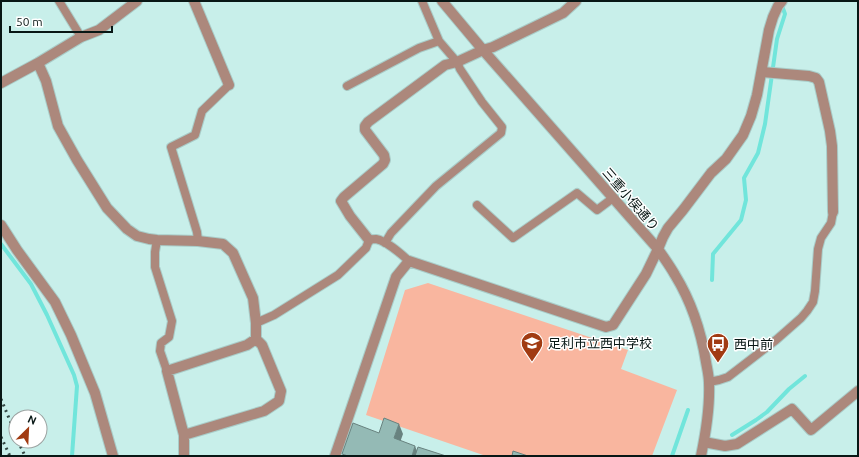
<svg xmlns="http://www.w3.org/2000/svg" width="859" height="457" font-family="Ubuntu,'Noto Sans JP',sans-serif">
  <style>
    .green { fill: #f9b69f }
    .lines { fill: none; stroke-linecap: round; stroke-linejoin: round }
    .stream { stroke: #71e5db; stroke-width: 4 }
    .service-casing { stroke: #a9ccc8; stroke-width: 10 }
    .minor-casing { stroke: #a9ccc8; stroke-width: 12 }
    .tertiary-casing { stroke: #a9ccc8; stroke-width: 12 }
    .service { stroke: #ac887c; stroke-width: 8 }
    .minor { stroke: #ac887c; stroke-width: 10 }
    .tertiary { stroke: #ac887c; stroke-width: 10 }
    .rail { stroke: #324643; stroke-width: 3; stroke-dasharray: 2 4; stroke-linecap: butt }
    .shaded-wall { fill: #68827f }
    .building { fill: #94bab5; stroke: #68827f }
    .labels { text-anchor: middle; dominant-baseline: central; stroke-width: 3; stroke-linejoin: round; paint-order: stroke }
    .street-label { font-size: 13px; fill: #081715; stroke: #fff }
    .poi-label { font-size: 13px; fill: #081715; stroke: #fff; text-anchor: start }
  </style>
  <rect width="100%" height="100%" fill="#c8efea"/>
  <path class="green" d="M428,283L628,350L621,369L677,390L652,456H486L366,415L405,290Z"/>
  <g class="lines">
    <path class="stream" d="M1,244L31,284L47,315L74,375L77,386L72,456
      M712,280L713,254L741,220L746,200L744,178L758,153L765,124L777,39L785,14L781,3
      M732,435L756,420L767,412L789,389L805,376
      M672,456L688,410"/>
    <g class="service-casing">
      <path id="service" d="M59,1L81,37
        M347,86L419,48L439,41
        M477,205L513,238L577,193L597,210L613,198
        M157,240L155,252V267L172,321L169,337L161,343L160,351L167,371
        M198,241L197,232L171,147L195,135L202,111L229,85
        M385,243L391,233L436,186L501,133L502,127L482,102L460,69L457,62L439,41L422,1
        M256,323L274,315L338,275L366,248L369,240C372,239 374,239 376,239C387,241 401,254 409,261
        M709,382L719,380L728,377L776,340L801,318L807,311L813,302L815,291L818,249L821,238L831,223L833,212"/>
    </g>
    <g class="minor-casing">
      <path id="minor" d="M194,1L229,85
        M38,63L46,81L58,126L77,160L107,208L127,229L137,236L149,239L157,240L198,241L223,244L233,253L253,298L256,323V339L262,345L281,391L279,401L264,411L184,435L167,371L247,345L256,339
        M762,72L809,76L816,78L819,82L830,131L832,146L833,212
        M1,83L38,63L81,37L99,30L137,1
        M1,225L17,250L55,302L71,335L95,393L113,456
        M369,240L350,216L341,201L344,197L383,164L385,160L384,155L365,130V126L368,122L445,65L457,62L483,50L493,47L563,13L576,1
        M704,442L725,446L737,444L792,409L811,430L858,391
        M184,456V435
        M335,456L396,277L409,261L606,327L613,325L646,274L658,249"/>
    </g>
    <g class="tertiary-casing">
      <path id="tertiary" d="M442,1L483,50L658,249C664,258 670,266 675,275C691,301 701,331 706,362C707,368 709,376 709,383C710,407 706,432 701,456
        M658,249L663,237L668,228L683,210L711,173L726,159L743,135L751,116L757,95L769,30L773,17L778,6L782,1"/>
    </g>
    <use href="#service" class="service"/>
    <use href="#minor" class="minor"/>
    <use href="#tertiary" class="tertiary"/>
    <path class="rail" d="M1,399L16,435
      M1,437L10,456
      M18,441L25,456"/>
  </g>
  <path class="shaded-wall" d="M399,424L403,434L398,448L394,438Z
    M415,446L419,456H412Z"/>
  <path class="building" d="M384,418L399,424L394,438L415,446L412,456H348L342,454L353,423L379,433Z
    M418,447L446,456H415Z
    M513,451L528,456H512Z"/>
  <defs>
    <g id="school-pin" transform="scale(1.15)"><path d="M0 17L-7.5 6A9.5 9.5 0 1 1 7.5 6Z" fill="#a13b12" stroke="#fff"/><path d="M0-5L7-2L0 1L-7-2ZM-4 1L0 2.5L4 1V4Q0 6-4 4Z" fill="#fff"/></g>
    <g id="bus-pin" transform="scale(1.15)"><path d="M0 17L-7.5 6A9.5 9.5 0 1 1 7.5 6Z" fill="#a13b12" stroke="#fff"/><path d="M-5-6H5V4H4V6H2V4H-2V6H-4V4H-5ZM-3.5-4V0h7V-4ZM-3.5 1.2v1.5H-2V1.2ZM2 1.2v1.5H3.5V1.2Z" fill="#fff"/></g>
  </defs>
  <g fill-rule="evenodd">
    <use href="#school-pin" x="532" y="343"/>
    <use href="#bus-pin" x="718" y="344"/>
  </g>
  <g class="labels">
    <g class="street-label">
      <text transform="translate(631 199) rotate(49)">三重小俣通り</text>
    </g>
    <g class="poi-label">
      <text x="548" y="343">足利市立西中学校</text>
      <text x="734" y="344">西中前</text>
    </g>
  </g>
  <rect width="859" height="457" fill="none" stroke="#081715" stroke-width="4"/>
  <g transform="translate(28 429) rotate(24)"><circle r="19" fill="#ffffff" stroke="#9ca2a1"/>
  <path d="M0-3L7 15L0 10L-7 15Z" fill="#a13b12"/>
  <text y="-6" font-size="11" font-weight="bold" text-anchor="middle" fill="#081715">N</text>
  </g>
  <path d="M10 26v6h102v-6" fill="none" stroke="#081715" stroke-width="2"/>
  <text x="16" y="26" font-size="12" fill="#081715" stroke="#ffffff" stroke-width="3" paint-order="stroke">50 m</text>
</svg>
